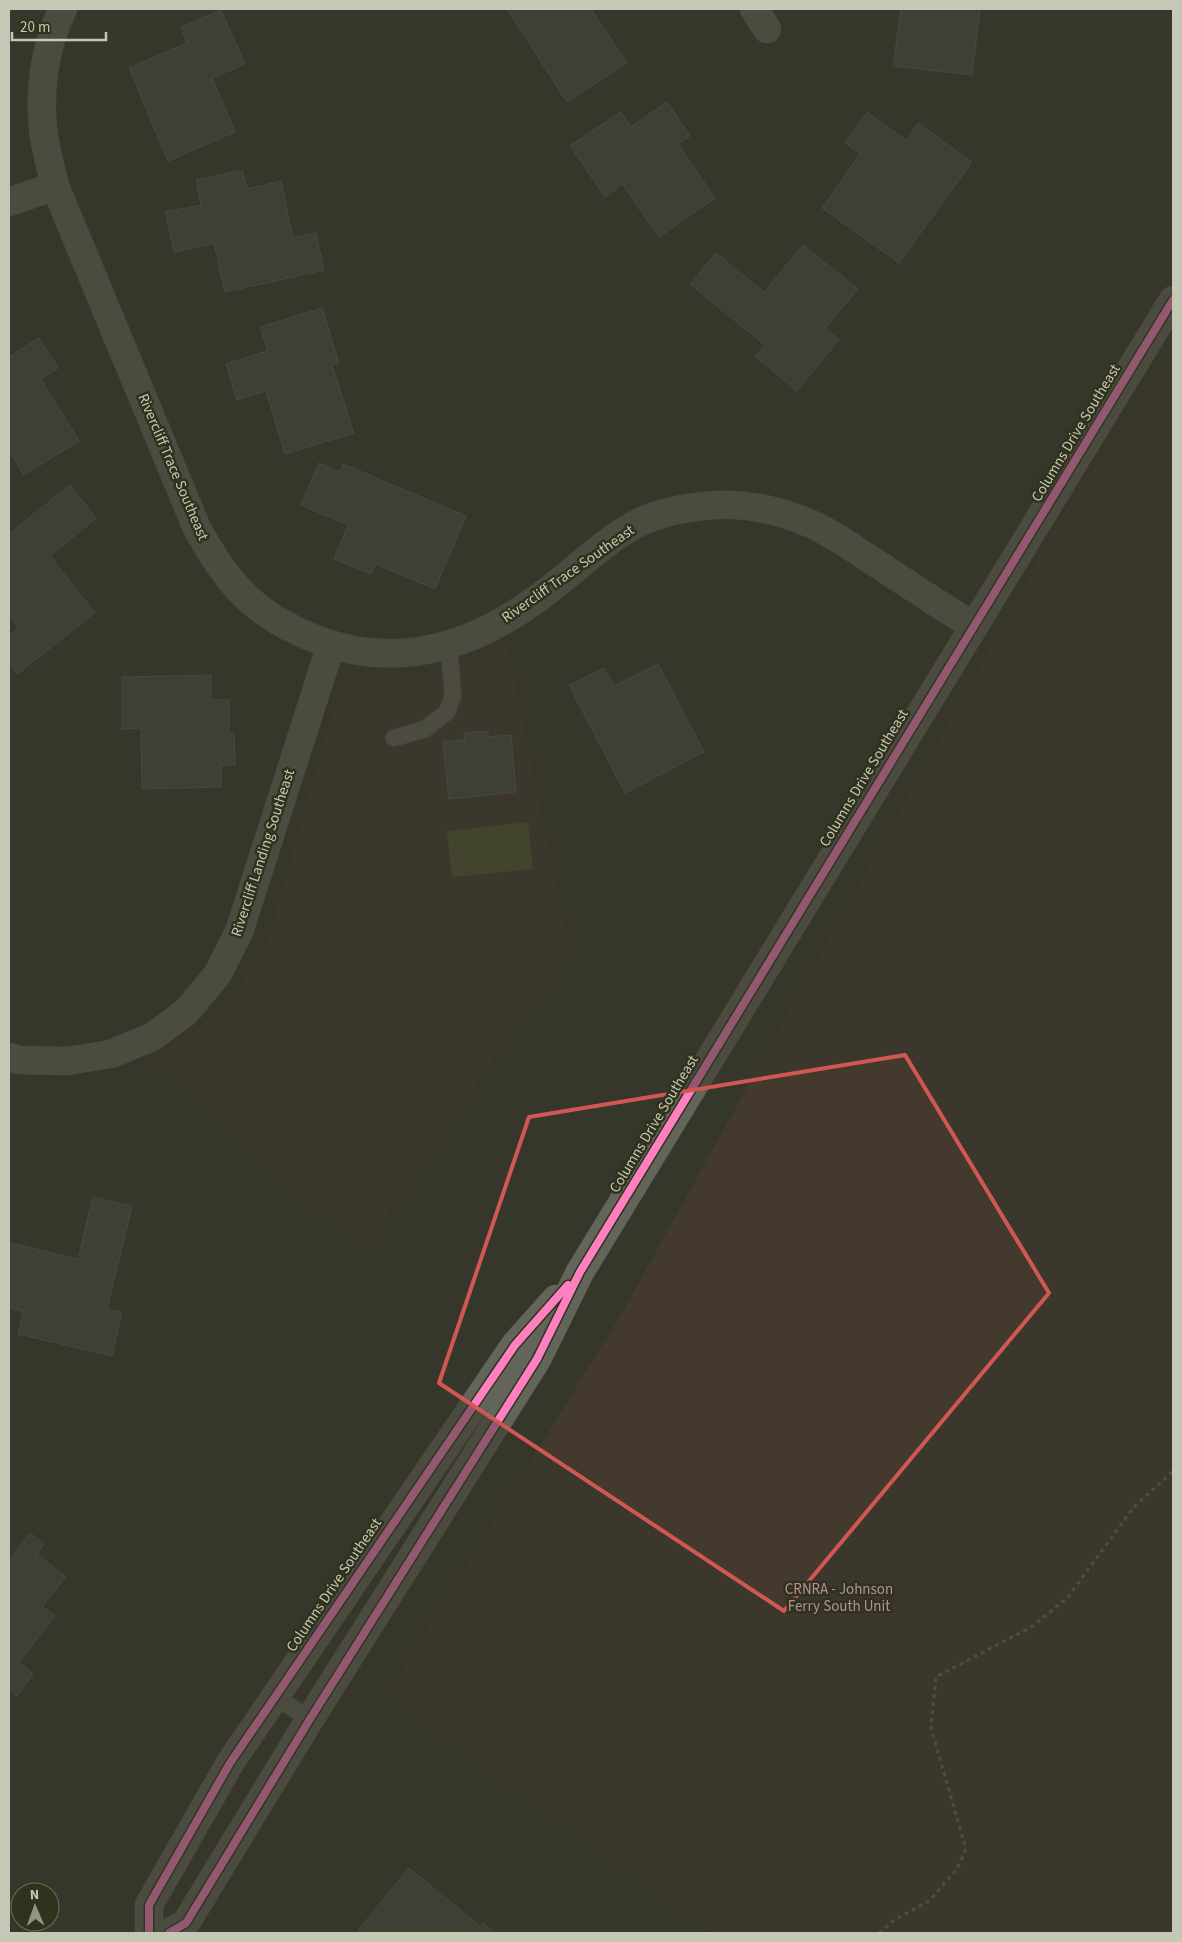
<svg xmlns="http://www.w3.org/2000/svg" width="1182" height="1942" font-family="'Source Sans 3',sans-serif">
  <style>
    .green { fill: #43392d }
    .water { fill: #525530 }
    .building { fill: #4b4c42; stroke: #5d5f52 }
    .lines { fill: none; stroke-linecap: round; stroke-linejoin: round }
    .lane-casing { stroke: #52534a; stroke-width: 18 }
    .street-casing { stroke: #52534a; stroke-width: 29 }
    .path { stroke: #68685e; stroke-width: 3; stroke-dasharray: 4 4; stroke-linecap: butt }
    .lane { stroke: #64655a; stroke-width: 16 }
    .street { stroke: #64655a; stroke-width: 28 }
    .cycleway-casing { stroke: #30321d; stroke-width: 11 }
    .cycleway { stroke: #ff80c0; stroke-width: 8 }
    .marked { fill: none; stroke: #d15852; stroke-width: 4; stroke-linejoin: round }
    .labels { text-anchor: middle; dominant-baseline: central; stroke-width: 5; stroke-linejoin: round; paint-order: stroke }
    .street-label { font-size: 15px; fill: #c5c8b4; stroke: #30321d }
    .park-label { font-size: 15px; fill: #b2919a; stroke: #30321d }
  </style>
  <rect width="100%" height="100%" fill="#36372b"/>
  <path class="green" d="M1173,353V1933H715L389,1691L622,1313L1066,511Z
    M508,646L569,948L364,1247L154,1058L193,1032L229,1003L268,940L337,695L350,681L368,674L391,672L420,675Z"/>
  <path class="water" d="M528,822L533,869L452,877L447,831Z"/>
  <path class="building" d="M507,9H591L627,63L567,102Z
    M901,9H980L972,75L893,66Z
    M221,10L245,64L212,78L235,132L168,161L129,68L187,43L181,27Z
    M667,102L690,136L678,144L715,198L659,237L622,184L605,197L570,146L621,112L631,127Z
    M867,112L906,140L918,123L972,162L899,263L822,208L860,154L845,143Z
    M242,170L247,189L281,181L293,238L316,233L324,270L225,292L214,243L174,252L165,212L201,205L196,180Z
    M803,245L858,289L825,328L839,339L797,391L755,356L765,345L690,284L716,253L764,292Z
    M322,308L339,363L332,365L354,433L285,454L266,391L237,400L226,364L268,351L260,327Z
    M39,338L58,368L41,379L79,441L24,475L11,454L9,455V357Z
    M319,463L340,472L343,464L466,516L435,589L375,564L371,574L334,559L348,525L301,505Z
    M70,485L96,518L50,556L95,613L17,674L9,664V636L19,628L9,615V534Z
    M658,664L704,752L625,793L569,685L604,668L614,686Z
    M211,675V700H229V734L234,733L235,765H221V787L142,789L141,728L122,729V677Z
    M488,731V737L511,735L516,792L449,799L443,742L465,740L464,733Z
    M93,1197L132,1206L107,1309L122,1312L112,1356L18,1334L23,1311L9,1308L10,1243L78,1259Z
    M30,1533L44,1544L37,1554L66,1577L42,1606L55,1616L19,1662L33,1674L17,1696L9,1689V1560Z
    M409,1868L480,1926L483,1923L496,1933H356Z"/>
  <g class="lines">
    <g class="lane-casing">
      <path id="lane" d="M394,738L425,729L447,712L453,696L449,646
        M275,1697L310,1719"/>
    </g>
    <g class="street-casing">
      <path id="street" d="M63,9C44,47 38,95 44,137C47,153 51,170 55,186L196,526C226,583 256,617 318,640C395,669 466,649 531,603C564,581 591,552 624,531C650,514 685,507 715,505C752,503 792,513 825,531C844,541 863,555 882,567C912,587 943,607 973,626
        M754,9L767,29
        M9,202L55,186
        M9,1057L19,1060L67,1061L111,1054L152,1037L186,1012L217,975L239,932L331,645
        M149,1933V1905L230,1763L515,1345L556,1299
        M169,1933L186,1923L310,1719L537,1359L580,1272L1173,300"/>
    </g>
    <path class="path" d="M879,1933L894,1920L929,1901L957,1869L966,1849L931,1728L936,1677L1033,1626L1068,1597L1134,1507L1173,1471"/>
    <use href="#lane" class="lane"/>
    <use href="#street" class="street"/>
    <g class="cycleway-casing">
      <path id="cycleway" d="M149,1933V1905L230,1763L515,1345L568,1285
        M169,1933L186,1923L310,1719L537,1359L580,1272L1173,300"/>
    </g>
    <use href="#cycleway" class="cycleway"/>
  </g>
  <path d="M0 0H1182V1942H0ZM905,1055L1049,1293L784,1611L439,1383L529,1117Z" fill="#36372b" fill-opacity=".55" fill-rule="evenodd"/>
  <path class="marked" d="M905,1055L1049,1293L784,1611L439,1383L529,1117Z"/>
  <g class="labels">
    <g class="street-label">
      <text transform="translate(1076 433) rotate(-59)">Columns Drive Southeast</text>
      <text transform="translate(173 467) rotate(67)">Rivercliff Trace Southeast</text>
      <text transform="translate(568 574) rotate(-35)">Rivercliff Trace Southeast</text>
      <text transform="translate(864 778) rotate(-59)">Columns Drive Southeast</text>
      <text transform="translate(263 853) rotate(-72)">Rivercliff Landing Southeast</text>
      <text transform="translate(654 1124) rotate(-59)">Columns Drive Southeast</text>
      <text transform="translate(334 1585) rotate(-56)">Columns Drive Southeast</text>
    </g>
    <g class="park-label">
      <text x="839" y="1589">CRNRA - Johnson<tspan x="839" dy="17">Ferry South Unit</tspan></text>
    </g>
  </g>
  <rect width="1182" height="1942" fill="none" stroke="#c5c8b4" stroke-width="20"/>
  <g transform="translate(35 1907) rotate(358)"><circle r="24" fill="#30321d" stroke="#6c6e59"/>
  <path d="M0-4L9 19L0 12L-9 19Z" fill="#939584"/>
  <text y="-8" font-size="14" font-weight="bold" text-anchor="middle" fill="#c5c8b4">N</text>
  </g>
  <path d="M12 32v8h94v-8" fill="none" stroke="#c5c8b4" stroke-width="2.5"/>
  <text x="20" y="32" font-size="15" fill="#c5c8b4" stroke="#30321d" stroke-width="4" paint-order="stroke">20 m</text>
</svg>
